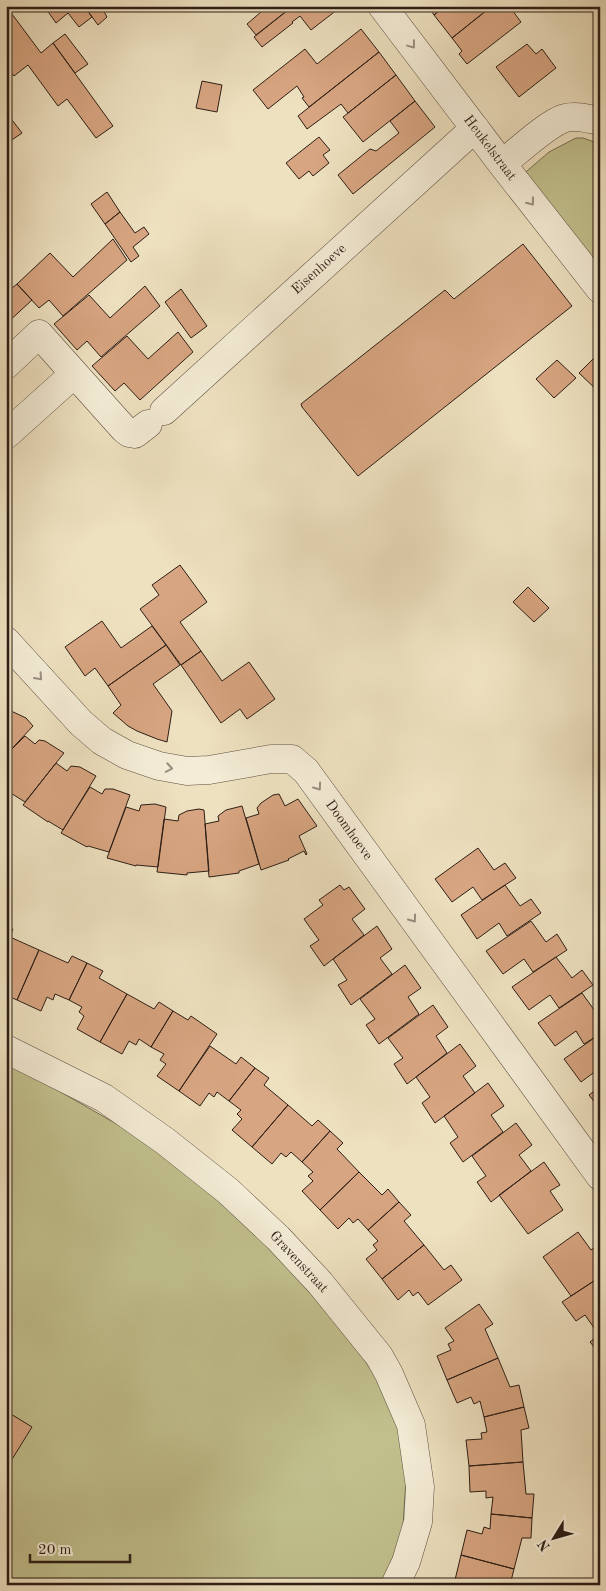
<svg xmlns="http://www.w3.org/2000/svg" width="606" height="1591" font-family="'Old Standard TT',serif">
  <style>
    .green { fill: #c1c08d; stroke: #776f52 }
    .building { fill: #d7a581; stroke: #2d1e16 }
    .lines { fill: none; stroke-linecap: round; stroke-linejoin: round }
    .minor-casing { stroke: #5d4f40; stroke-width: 29 }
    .minor { stroke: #f4ecd6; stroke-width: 28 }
    .oneway { stroke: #9a8f80 }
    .labels { text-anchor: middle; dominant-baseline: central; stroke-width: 4; stroke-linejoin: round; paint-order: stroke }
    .street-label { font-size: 14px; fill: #2d1e16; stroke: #f4ecd6 }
  </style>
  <rect width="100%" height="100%" fill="#eee1c0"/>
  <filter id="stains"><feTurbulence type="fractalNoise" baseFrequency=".004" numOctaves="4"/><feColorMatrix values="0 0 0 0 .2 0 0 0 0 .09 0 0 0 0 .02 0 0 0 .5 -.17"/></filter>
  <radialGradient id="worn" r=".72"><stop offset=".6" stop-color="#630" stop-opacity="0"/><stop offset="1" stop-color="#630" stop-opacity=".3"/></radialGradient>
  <path class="green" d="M576,138H583L600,144V274L520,177L549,152Z
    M6,1065L24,1071L134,1134L230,1208L299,1276L356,1347L392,1402L407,1464L402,1543L382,1585H6Z"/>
  <path class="building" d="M6,6L41,53L53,43L113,126L96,138L67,99L58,106L28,65L14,76L6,66Z
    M44,6H84L92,17L79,27L68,13L56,23Z
    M84,6H101L107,17L98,25Z
    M268,6H293L256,35L247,24Z
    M293,6H342L311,30L300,16L292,22L293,23L262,47L254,37Z
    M428,6H445L434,15Z
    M445,6H492L452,38L434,15Z
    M492,6H509L521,22L467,64L459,54L462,51L452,38Z
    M361,29L379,52L309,107L302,98L304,97L297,86L268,109L253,90L305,49L317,64Z
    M65,34L88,64L75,73L53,43Z
    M527,44L536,54L542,49L556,68L519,97L496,67Z
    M379,52L396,75L348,113L341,104L307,129L298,116Z
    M6,66L13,74L6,79Z
    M396,75L415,101L363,142L343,117Z
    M202,81L222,85L217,112L196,108Z
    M415,101L435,127L353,194L338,175L370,149L376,151L399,133L390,121Z
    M6,112L22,133L6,144Z
    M319,137L330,150L323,155L329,163L313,176L309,171L299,179L286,163Z
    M107,192L120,212L105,224L91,204Z
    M120,212L135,233L144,227L149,234L133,247L139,256L131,262L105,224Z
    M113,239L127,260L63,316L49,300L39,308L17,284L50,253L73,277Z
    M523,244L572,306L358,476L302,407L301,404L445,290L454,299Z
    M17,284L32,300L6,324V293Z
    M145,286L160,306L101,357L87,341L77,350L54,324L89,295L110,318Z
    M181,289L207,326L191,338L165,302Z
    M178,332L193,352L140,400L124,383L115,391L92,366L127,336L148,359Z
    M598,354L600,355V393L579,373Z
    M557,360L576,378L554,398L536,379Z
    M180,565L207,602L180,622L201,651L181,665L140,609L159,595L152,585Z
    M528,587L549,608L534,622L513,602Z
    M102,621L121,648L152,626L166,645L108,686L95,668L85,676L65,647Z
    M166,645L180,665L153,684L172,711L167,742L157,739L137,731L128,726L113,713L121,705L108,686Z
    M201,651L222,681L249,662L275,699L247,719L240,709L221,723L181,665Z
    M11,711L26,718L33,726L6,755V715Z
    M25,736L35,744L39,740L45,741L64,753L25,802L6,790V755Z
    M56,763L67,771L71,766L80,767L96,776L63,830L48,821V822L23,805Z
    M90,787L102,794L105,789H113L130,795L109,852L88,846L87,847L61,833Z
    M279,794L285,806L298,799L317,826L299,836L307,854L306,855L304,851L288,859L289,860L261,870L246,818L259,814L257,808L261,803L273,795Z
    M155,804L166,807L158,867L136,865V866L107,858L126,807L139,811L141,805Z
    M242,806L259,864L239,871V873L209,877L205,824L219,821L218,816L226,810Z
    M199,809L204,810L209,871L187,873V875L157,872L164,819L178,821L179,815L187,811Z
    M478,848L494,870L505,863L516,878L482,900L473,887L452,902L435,879Z
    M340,885L344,890L349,887L365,909L352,919L364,935L324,966L310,946L319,940L304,919L323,905L319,900Z
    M505,885L520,906L531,899L541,913L507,936L499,923L477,939L461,915Z
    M531,921L546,942L557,934L567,950L533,972L524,959L503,974L486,951Z
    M6,926L13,929L10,937L39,950L17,1000L6,995Z
    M377,926L392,949L380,958L392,974L351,1005L338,985L347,980L333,959Z
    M39,950L68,963L72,956L87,963L69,1000L55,994L53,1000L47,997L41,1011L17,1000Z
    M556,957L572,978L582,970L593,985L559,1008L550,995L529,1010L512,987Z
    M87,963L103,971L99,978L127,994L100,1042L77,1029L84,1016L79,1012L82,1007L69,1000Z
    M405,965L421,988L408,997L419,1014L379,1044L366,1025L375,1019L360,999Z
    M582,993L597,1014L600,1012V1034L584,1044L576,1031L555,1046L538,1023Z
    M127,994L154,1009L159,1002L173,1011L151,1047L139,1039L136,1045L129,1041L122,1054L100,1042Z
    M433,1005L448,1027L436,1036L447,1053L407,1084L394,1064L403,1058L388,1038Z
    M173,1011L188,1020L191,1016L217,1034L179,1091L157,1076L166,1064L160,1060L164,1054L151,1047Z
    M600,1034V1068L581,1082L564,1059Z
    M460,1044L476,1066L463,1076L475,1093L435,1123L422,1103L430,1097L416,1077Z
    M210,1046L236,1064L241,1057L255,1068L229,1101L217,1092L214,1097L209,1093L200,1106L179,1091Z
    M255,1068L269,1078L264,1085L288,1105L252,1147L232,1130L242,1119L237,1114L241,1110L229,1101Z
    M488,1083L504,1106L491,1115L503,1132L463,1162L450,1143L458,1137L444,1116Z
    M600,1087V1109L589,1095Z
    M288,1105L312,1126L318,1120L330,1131L302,1162L291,1152L286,1157L281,1153L272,1164L252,1147Z
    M516,1123L532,1145L519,1155L531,1171L491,1202L477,1182L486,1176L472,1156Z
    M330,1131L343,1143L337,1149L359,1172L320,1210L302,1191L313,1181L308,1176L313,1172L302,1162Z
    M544,1162L560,1185L550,1191L563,1210L528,1234L499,1195Z
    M359,1172L382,1195L388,1189L399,1202L368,1230L358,1219L353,1223L349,1218L338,1229L320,1210Z
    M399,1202L411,1215L404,1221L424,1245L382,1279L366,1259L377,1250L373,1245L378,1241L368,1230Z
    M578,1232L591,1250L600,1244V1277L571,1296L543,1257Z
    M424,1245L444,1270L451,1265L462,1280L428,1305L418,1292L413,1296L409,1290L398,1300L382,1279Z
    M600,1277V1335H599L585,1315L576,1321L562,1302Z
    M479,1304L493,1324L485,1329L498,1358L447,1380L437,1356L451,1350L448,1344L454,1341L445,1328Z
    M599,1335H600V1354L590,1342Z
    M498,1358L510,1387L519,1385L524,1407L484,1417L480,1401L474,1404L471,1397L457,1403L447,1380Z
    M524,1407L529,1428L521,1430L523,1462L469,1466L466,1440L482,1439L481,1433L487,1432L484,1417Z
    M6,1411L32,1427L6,1469Z
    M523,1462L526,1494H534L532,1518L491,1514L493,1497L486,1498V1491L470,1492L469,1466Z
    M491,1514L532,1518L531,1538H522L514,1569L461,1555L467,1530L482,1534L484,1527L490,1529Z
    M461,1555L514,1569L510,1585H469L455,1580Z"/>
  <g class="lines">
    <g class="minor-casing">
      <path id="minor" d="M382,6L502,164L600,289
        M502,164C517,152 548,123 565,118C577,115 588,119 600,121
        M6,365L39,334L124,429L129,433L135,434L148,424
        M164,411L475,128
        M6,435L74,374
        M6,641L81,723L102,741L127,755L159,766L187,771L209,770L271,759H292L306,771L600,1176
        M6,1049L104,1098L165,1141L228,1191L278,1238L320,1283L379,1356L389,1374L411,1425L420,1487L418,1522L406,1562L395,1585"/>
    </g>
    <use href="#minor" class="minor"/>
  </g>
  <defs><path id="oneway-chevron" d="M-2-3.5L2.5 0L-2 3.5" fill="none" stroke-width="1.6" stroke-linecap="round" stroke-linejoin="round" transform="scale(1.25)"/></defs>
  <g class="oneway">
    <use href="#oneway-chevron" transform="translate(412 45) rotate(53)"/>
    <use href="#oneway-chevron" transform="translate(531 202) rotate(52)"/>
    <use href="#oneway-chevron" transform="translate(39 677) rotate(48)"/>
    <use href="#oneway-chevron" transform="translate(169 768) rotate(10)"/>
    <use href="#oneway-chevron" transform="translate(318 787) rotate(54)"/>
    <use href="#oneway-chevron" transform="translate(413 919) rotate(54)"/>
  </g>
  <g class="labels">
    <g class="street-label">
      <text transform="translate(490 148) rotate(53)">Heukelstraat</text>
      <text transform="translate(319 269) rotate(-42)">Eisenhoeve</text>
      <text transform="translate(349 830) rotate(54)">Doomhoeve</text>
      <text transform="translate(299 1262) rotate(47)">Gravenstraat</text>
    </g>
  </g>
  <rect width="606" height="1591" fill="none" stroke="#eee1c0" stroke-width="25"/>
  <rect x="8" y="8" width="591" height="1576" fill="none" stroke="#2d1e16" stroke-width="2.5"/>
  <rect x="12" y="12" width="581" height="1566" fill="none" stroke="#2d1e16"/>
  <g transform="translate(554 1538) rotate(233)" stroke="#f4ecd6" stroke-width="4" paint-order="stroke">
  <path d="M0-4L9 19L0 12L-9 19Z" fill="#2d1e16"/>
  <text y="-8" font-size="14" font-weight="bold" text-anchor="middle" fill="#2d1e16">N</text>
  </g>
  <path d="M30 1554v8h100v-8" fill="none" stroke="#2d1e16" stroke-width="2.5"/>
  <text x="38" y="1554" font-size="15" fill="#2d1e16" stroke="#f4ecd6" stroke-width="4" paint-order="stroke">20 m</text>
  <rect width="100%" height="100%" filter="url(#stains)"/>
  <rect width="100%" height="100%" fill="url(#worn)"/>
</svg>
